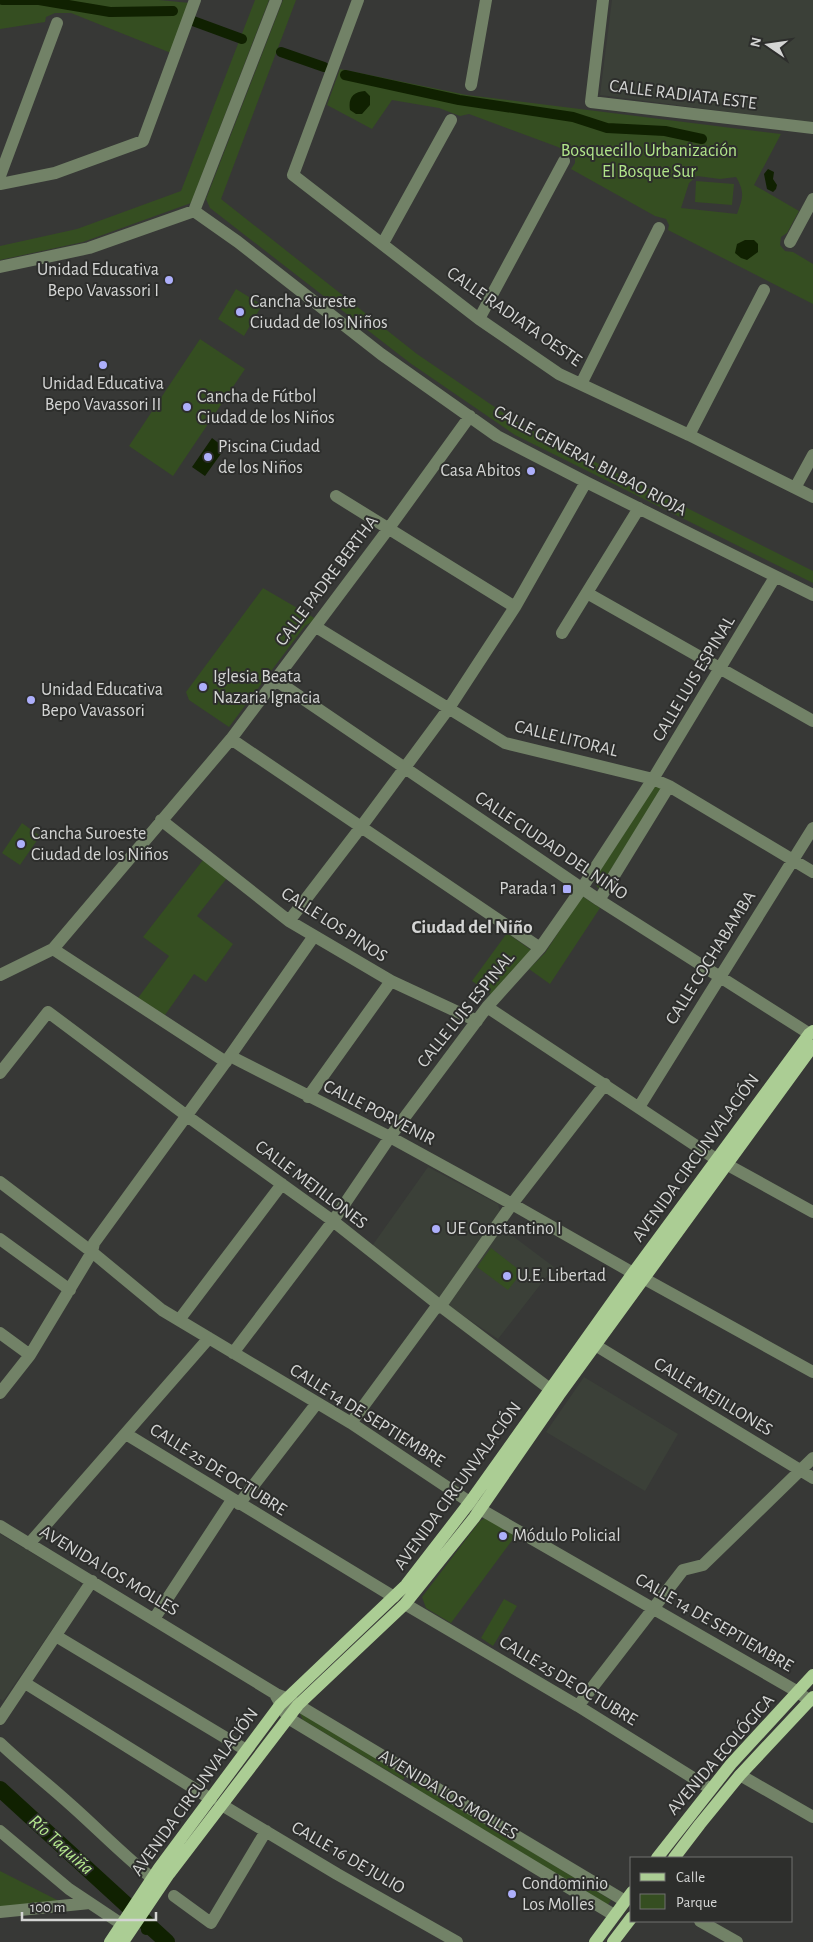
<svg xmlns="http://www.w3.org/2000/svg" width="813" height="1942" font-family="'Alegreya Sans',sans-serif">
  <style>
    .built { fill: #3b4038 }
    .green { fill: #354e21; fill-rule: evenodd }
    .water { fill: #102101 }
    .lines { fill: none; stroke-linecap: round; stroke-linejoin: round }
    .canal { stroke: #102101; stroke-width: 10 }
    .river { stroke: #102101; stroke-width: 16 }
    .minor { stroke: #728267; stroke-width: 12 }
    .major { stroke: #abcd94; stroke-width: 12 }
    .poi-dot { fill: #adaffb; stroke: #2d2e2c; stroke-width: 2 }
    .labels { text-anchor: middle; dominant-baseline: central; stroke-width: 4; stroke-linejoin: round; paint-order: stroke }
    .street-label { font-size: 18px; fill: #d4d5d4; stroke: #2d2e2c }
    .park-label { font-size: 18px; fill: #b1e58a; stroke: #2d2e2c }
    .poi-label { font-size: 18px; fill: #d4d5d4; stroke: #2d2e2c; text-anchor: start }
    .neighbourhood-label { font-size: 19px; font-weight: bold; fill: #d4d5d4; stroke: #2d2e2c }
    .water-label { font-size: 19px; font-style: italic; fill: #b5e98e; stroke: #2d2e2c }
  </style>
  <rect width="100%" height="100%" fill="#373836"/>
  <path class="built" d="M612,0H813V123L600,95Z
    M428,1167L498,1204L500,1212L440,1298L372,1246Z
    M502,1228L554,1267L498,1339L447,1305Z
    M584,1377L678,1434L645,1491L546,1432Z
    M0,1534L79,1581L81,1587L3,1701L0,1699Z"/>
  <path class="green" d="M0,0H159L190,3L171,53L71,13H55L46,17L45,22L0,29Z
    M255,0H269L191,203L83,242L0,260V246L77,229L181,191Z
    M283,0H296L221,199L417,354L521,425L813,571V583L515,435L410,363L210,208L206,199Z
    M340,69L467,95L781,134L754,185L799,211L787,233L781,237L780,245L785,251L793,252L813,264V304L668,230L669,225L666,219L655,216L571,169L575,163V156L558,147L469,114L460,116L439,108L392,100L372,129L327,105ZM697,176L720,179L736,177C745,192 743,198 737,214L681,208L689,183Z
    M696,181L734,184L732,205L695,202Z
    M236,289L262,305L244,336L218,319Z
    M200,339L245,369L173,476L129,446Z
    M263,588L316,619L305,626L229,727L189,700L186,692Z
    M655,786L662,789L599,888L597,887L594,880Z
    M22,823L40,836L20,865L2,853Z
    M203,860L227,878L197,916L233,944L206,982L194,974L165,1015L138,998L169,956L143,937Z
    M582,896L600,908L550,984L529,969L545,953Z
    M507,933L531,950L494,996L472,981Z
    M491,1248L522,1272L508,1290L477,1267Z
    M485,1518L516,1535L451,1623L426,1608L422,1597L480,1521Z
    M504,1599L517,1606L493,1646L481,1638Z
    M303,1712L406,1775L403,1780L303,1720L300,1714Z
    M414,1780L611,1900L607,1906L410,1785Z
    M0,1871L63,1903L0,1907Z"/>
  <path class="water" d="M365,91L370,96V105L362,114H356L350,110C348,98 353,92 365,91Z
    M768,169L774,172L773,179L777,185L776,189L773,192L767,189L764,174Z
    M745,240H754L758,244V252L747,260L741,258L735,253L737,244Z
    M212,438L225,448L205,476L192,467Z"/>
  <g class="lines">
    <path class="canal" d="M2,0H39L110,12L173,11
      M193,21L242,39
      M281,52L324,67
      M345,75L459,100L573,117L607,128L665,131L702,139
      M146,1930L150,1926"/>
    <path class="river" d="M0,1789L167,1942"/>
    <path class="minor" d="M358,0L293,175L479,319L559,374L689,435L813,497
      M603,0L591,102L813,128
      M471,85L486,0
      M0,176L57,23
      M0,184L55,173L143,141L195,0
      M194,211L238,242L381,354L497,436L586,482L813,595
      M790,242L813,199
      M383,243L451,120
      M0,267L89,248L194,211L276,0
      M479,319L564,161
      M581,384L659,228
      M689,435L764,290
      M795,488L813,455
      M336,496L515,607
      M587,593L813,721
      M316,627L505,743L653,779L669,786L813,872
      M562,633L639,508
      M274,679L599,900L813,1036
      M231,739L540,948
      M161,820L289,921L391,981L477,1021
      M599,900L669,786
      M289,921L361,827L449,708L515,607L586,482
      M53,949L226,1062
      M0,975L53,949L231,739L389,528L470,416
      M487,1007L716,1159
      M230,1056L390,1137L512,1204L633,1273
      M0,1073L48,1012L187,1116L333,1221L439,1305L550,1389
      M308,1097L391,981
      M639,1107L813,828
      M726,1164L813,1212
      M0,1182L92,1252L162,1310L351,1423L480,1509L798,1692L810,1701
      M0,1239L70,1290
      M643,1278L813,1372
      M179,1320L282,1184
      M0,1333L30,1355
      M595,1345L813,1478
      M233,1353L333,1221L390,1137L487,1007L540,948L582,888L653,779L775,577
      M0,1393L30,1355L92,1252L94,1243L230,1056L314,936
      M351,1423L434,1310L444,1301L512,1204L605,1084
      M126,1434L394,1597
      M239,1504L317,1403
      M0,1526L276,1694L286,1698L625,1901
      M29,1544L209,1338
      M405,1604L578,1706L711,1789
      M154,1619L232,1500
      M56,1636L246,1750
      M25,1683L211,1799
      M276,1696L288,1718L614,1915
      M578,1706L683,1570L703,1565L813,1458
      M0,1719L92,1581
      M0,1743C23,1765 48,1784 72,1806C99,1830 124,1856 152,1878
      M740,1775L813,1817
      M222,1805L337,1874L457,1942
      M0,1831L69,1889L129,1929
      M174,1896L211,1923L266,1831
      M0,1912L90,1903
      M700,1921L737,1942"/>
    <path class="major" d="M657,1858L731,1764L813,1675
      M674,1858L700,1824L740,1775L813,1697
      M110,1942L159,1868L280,1705L406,1585L470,1502L633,1273L809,1034L813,1031
      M123,1942L169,1874L298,1705L405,1604L474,1518L559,1395L813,1046
      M595,1942L632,1892
      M613,1942L632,1917"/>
  </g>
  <g class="poi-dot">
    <circle cx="169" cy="280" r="5"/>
    <circle cx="240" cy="312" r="5"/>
    <circle cx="103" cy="365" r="5"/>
    <circle cx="187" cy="407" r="5"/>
    <circle cx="208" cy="457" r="5"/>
    <circle cx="531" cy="471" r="5"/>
    <circle cx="203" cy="687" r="5"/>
    <circle cx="31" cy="700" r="5"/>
    <circle cx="21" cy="844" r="5"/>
    <rect x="562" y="884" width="10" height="10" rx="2.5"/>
    <circle cx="436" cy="1229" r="5"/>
    <circle cx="507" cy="1276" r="5"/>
    <circle cx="503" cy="1536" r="5"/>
    <circle cx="512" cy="1894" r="5"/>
  </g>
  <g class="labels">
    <g class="street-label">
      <text transform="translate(683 95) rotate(7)">CALLE RADIATA ESTE</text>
      <text transform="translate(514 317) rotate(35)">CALLE RADIATA OESTE</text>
      <text transform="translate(590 461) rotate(28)">CALLE GENERAL BILBAO RIOJA</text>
      <text transform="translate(327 581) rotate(-53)">CALLE PADRE BERTHA</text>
      <text transform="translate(694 679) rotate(-59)">CALLE LUIS ESPINAL</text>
      <text transform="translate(566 739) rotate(14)">CALLE LITORAL</text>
      <text transform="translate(551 846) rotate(34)">CALLE CIUDAD DEL NIÑO</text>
      <text transform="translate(334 925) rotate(33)">CALLE LOS PINOS</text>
      <text transform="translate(711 958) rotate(-58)">CALLE COCHABAMBA</text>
      <text transform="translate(466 1010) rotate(-51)">CALLE LUIS ESPINAL</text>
      <text transform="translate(379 1113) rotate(27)">CALLE PORVENIR</text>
      <text transform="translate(696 1158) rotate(-54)">AVENIDA CIRCUNVALACIÓN</text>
      <text transform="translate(311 1185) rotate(37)">CALLE MEJILLONES</text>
      <text transform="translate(713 1397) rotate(31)">CALLE MEJILLONES</text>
      <text transform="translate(367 1416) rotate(32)">CALLE 14 DE SEPTIEMBRE</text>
      <text transform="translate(218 1470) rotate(32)">CALLE 25 DE OCTUBRE</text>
      <text transform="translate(458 1486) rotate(-54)">AVENIDA CIRCUNVALACIÓN</text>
      <text transform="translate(109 1571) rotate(31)">AVENIDA LOS MOLLES</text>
      <text transform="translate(714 1623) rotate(30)">CALLE 14 DE SEPTIEMBRE</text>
      <text transform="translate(568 1681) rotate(31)">CALLE 25 DE OCTUBRE</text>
      <text transform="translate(721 1755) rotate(-49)">AVENIDA ECOLÓGICA</text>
      <text transform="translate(195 1792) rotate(-54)">AVENIDA CIRCUNVALACIÓN</text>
      <text transform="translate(448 1795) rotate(31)">AVENIDA LOS MOLLES</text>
      <text transform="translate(348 1858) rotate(30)">CALLE 16 DE JULIO</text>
    </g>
    <g class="park-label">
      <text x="649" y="151">Bosquecillo Urbanización<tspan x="649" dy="21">El Bosque Sur</tspan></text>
    </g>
    <g class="poi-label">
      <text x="159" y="270" text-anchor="end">Unidad Educativa<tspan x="159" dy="21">Bepo Vavassori I</tspan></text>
      <text x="250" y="302">Cancha Sureste<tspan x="250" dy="21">Ciudad de los Niños</tspan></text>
      <text x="103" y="384" text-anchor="middle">Unidad Educativa<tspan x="103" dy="21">Bepo Vavassori II</tspan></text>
      <text x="197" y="397">Cancha de Fútbol<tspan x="197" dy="21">Ciudad de los Niños</tspan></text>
      <text x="218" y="447">Piscina Ciudad<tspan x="218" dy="21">de los Niños</tspan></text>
      <text x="521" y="471" text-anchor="end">Casa Abitos</text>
      <text x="213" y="677">Iglesia Beata<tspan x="213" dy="21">Nazaria Ignacia</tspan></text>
      <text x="41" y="690">Unidad Educativa<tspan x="41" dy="21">Bepo Vavassori</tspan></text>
      <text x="31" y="834">Cancha Suroeste<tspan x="31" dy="21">Ciudad de los Niños</tspan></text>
      <text x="557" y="889" text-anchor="end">Parada 1</text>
      <text x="446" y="1229">UE Constantino I</text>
      <text x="517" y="1276">U.E. Libertad</text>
      <text x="513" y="1536">Módulo Policial</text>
      <text x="522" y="1884">Condominio<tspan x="522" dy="21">Los Molles</tspan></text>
    </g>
    <g class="neighbourhood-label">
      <text x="472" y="927">Ciudad del Niño</text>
    </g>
    <g class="water-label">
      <text transform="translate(61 1845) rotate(42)">Río Taquiña</text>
    </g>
  </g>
  <rect x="630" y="1857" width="162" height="65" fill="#2d2e2c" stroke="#70716f"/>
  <rect x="640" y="1873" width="25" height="8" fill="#abcd94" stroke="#70716f"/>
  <text x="676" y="1882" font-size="15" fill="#d4d5d4">Calle</text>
  <rect x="640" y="1894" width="25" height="15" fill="#354e21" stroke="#70716f"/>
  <text x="676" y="1907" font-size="15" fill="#d4d5d4">Parque</text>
  <g transform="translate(768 45) rotate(283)" stroke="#2d2e2c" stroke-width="4" paint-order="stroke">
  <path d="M0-4L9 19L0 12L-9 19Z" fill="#d4d5d4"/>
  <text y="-8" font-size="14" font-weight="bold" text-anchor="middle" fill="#d4d5d4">N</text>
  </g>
  <path d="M22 1912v8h134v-8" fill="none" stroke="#d4d5d4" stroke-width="2.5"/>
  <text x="30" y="1912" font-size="15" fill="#d4d5d4" stroke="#2d2e2c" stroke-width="4" paint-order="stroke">100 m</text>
</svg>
